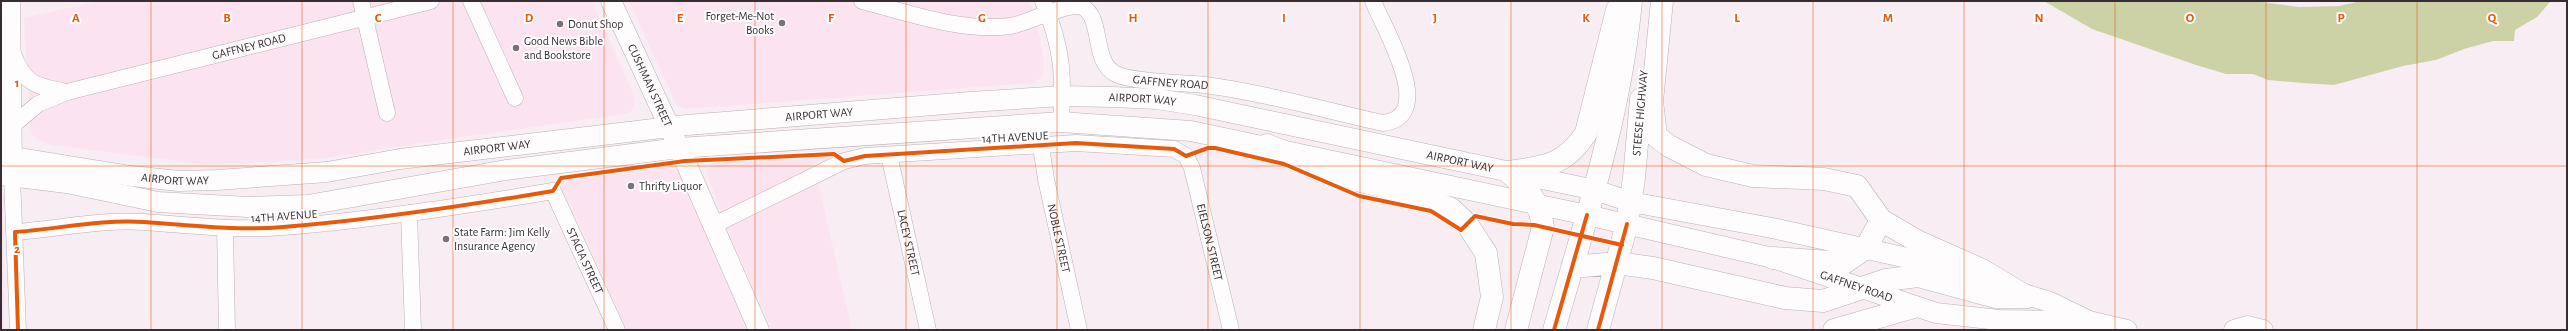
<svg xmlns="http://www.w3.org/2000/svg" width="2568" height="331" font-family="'Alegreya Sans',sans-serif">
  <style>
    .built { fill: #fbe4f0 }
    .water { fill: #cdd2a6 }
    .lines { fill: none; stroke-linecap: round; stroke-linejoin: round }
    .minor-casing { stroke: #bbb0b6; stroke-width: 17 }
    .major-casing { stroke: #bbb0b6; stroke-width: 21 }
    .highway-casing { stroke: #bbb0b6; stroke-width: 23 }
    .minor { stroke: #fefcfd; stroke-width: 16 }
    .major { stroke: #fefcfd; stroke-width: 20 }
    .highway { stroke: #fefcfd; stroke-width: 22 }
    .cycleway-casing { stroke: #fff; stroke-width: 6 }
    .cycleway { stroke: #e8590c; stroke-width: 4 }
    .grid { fill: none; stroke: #e8590c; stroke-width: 1; stroke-opacity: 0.55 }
    .poi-dot { fill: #7c7077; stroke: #fff; stroke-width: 1.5 }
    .labels { text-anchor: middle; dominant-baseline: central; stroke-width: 4; stroke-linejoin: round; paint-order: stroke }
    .poi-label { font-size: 12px; fill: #392d34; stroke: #fff; text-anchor: start }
    .street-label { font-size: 12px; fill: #392d34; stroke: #fff }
    .grid-label { font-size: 13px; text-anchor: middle; font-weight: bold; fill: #e8590c; stroke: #fff; stroke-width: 4; stroke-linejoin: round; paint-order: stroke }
  </style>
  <rect width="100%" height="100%" fill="#f8edf3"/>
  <path class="built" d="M100,1H592L635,98V105L630,112L624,114L420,143L326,158L254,163L200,164L53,145L36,139L31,132L24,18Z
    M629,1H1030L1040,38L1044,64L1042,77L1033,83L684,109L676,104Z
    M830,155L810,167L819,186L852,330H772L728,231L706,171L712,163Z
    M669,167L680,175L747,330H627L570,204L561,189L565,181Z
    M1,196H4V330H1Z"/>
  <path class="water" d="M2044,1H2254L2299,7L2339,6L2361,1H2551L2537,17L2515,30L2514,41H2493L2464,49L2436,60L2403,66L2334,85L2303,83L2268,80L2253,74H2226L2196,65L2092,29Z"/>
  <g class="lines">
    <g class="minor-casing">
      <g id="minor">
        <path d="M361,1L387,113"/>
        <path d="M471,1L515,98"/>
        <path id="s1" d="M862,1C910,13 960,32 1010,26C1027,24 1068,1 1082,7C1104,17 1091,62 1116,74C1131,82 1185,83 1205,85C1265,93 1324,110 1383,123C1438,117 1384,29 1373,1"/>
        <path d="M1043,1C1062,47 1064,73 1061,122"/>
        <path d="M13,54C25,85 36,86 67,92"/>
        <path id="s2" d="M12,126L38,104L67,92L431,1"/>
        <path id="s3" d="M1041,147L1046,179L1079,330"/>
        <path id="s4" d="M889,155L928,330"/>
        <path d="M12,176L18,330"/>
        <path d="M409,213L413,330"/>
        <path id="s5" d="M712,226L844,161L865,156L1076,143L1174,149L1186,156L1192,168L1231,330"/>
        <path d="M225,229L227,330"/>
        <path id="s6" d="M15,232C58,229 101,219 144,222C191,225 236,231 283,227C374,220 464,206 553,191L617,330"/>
      </g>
    </g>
    <g class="major-casing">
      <g id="major">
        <path d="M10,1L12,169"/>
        <path id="s7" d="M611,1L685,161L759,330"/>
        <path id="s8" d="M1,155L131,176L179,181L217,180L327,172L400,159L687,125L970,102L1063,96L1112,97L1157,99L1195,105L1595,190L1631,202L1772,228L1903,257L2050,302L2089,321L2127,330"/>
        <path id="s9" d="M1,175L67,183L158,202L248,207L308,205L506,170L679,148L1061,122L1191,131L1587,215L1773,258L1936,313L1999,320L2085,321"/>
        <path d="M2234,330L2247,326L2263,330"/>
      </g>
    </g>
    <g class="highway-casing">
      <path id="highway" d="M1662,1L1652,101L1656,136L1669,146L1706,165L1753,176L1824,179L1857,186L1881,220L1917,241L1982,270L2027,297
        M1267,145L1344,177L1418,195L1451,209L1467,224L1486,253L1492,297L1484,330
        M1508,172C1544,167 1565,166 1586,133L1617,10
        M1508,172C1527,187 1540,202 1543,227L1516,330
        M1773,258L1844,263L1866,248L1881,220
        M1572,267L1617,263L1653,268L1785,298L1823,301L1886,280L1918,276L1995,297H2026
        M1554,330C1585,222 1621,113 1631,1
        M1598,330L1627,224L1634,178L1641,99
        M1834,330L1914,307"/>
    </g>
    <use href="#minor" class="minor"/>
    <use href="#major" class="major"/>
    <use href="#highway" class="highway"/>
    <g class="cycleway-casing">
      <path id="cycleway" d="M18,330L15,232C58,229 101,219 144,222C191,225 236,231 283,227C374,220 464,206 553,191L561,178L685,161L834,154L844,161L865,156L1076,143L1174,149L1186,156L1208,148H1215L1284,164L1359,196L1431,211L1461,230L1475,216L1513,224L1534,225L1622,245
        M1554,330L1587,215
        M1598,330L1627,224"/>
    </g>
    <use href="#cycleway" class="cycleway"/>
  </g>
  <path class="grid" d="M151,1V330M302,1V330M453,1V330M604,1V330M755,1V330M906,1V330M1057,1V330M1208,1V330M1360,1V330M1511,1V330M1662,1V330M1813,1V330M1964,1V330M2115,1V330M2266,1V330M2417,1V330M1,166H2567"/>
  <g class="poi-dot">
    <circle cx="782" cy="23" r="4"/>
    <circle cx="560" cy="24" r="4"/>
    <circle cx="516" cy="48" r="4"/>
    <circle cx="631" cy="186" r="4"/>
    <circle cx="446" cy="239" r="4"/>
  </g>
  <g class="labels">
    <g class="poi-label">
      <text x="774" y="16" text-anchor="end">Forget-Me-Not<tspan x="774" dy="14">Books</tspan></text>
      <text x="568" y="24">Donut Shop</text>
      <text x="524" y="41">Good News Bible<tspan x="524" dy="14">and Bookstore</tspan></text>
      <text x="639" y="186">Thrifty Liquor</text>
      <text x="454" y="232">State Farm: Jim Kelly<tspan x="454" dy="14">Insurance Agency</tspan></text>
    </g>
    <g class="street-label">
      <text stroke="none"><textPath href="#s2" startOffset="253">GAFFNEY ROAD</textPath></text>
      <text stroke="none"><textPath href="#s1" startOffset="360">GAFFNEY ROAD</textPath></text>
      <text stroke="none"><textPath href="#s7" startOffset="93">CUSHMAN STREET</textPath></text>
      <text stroke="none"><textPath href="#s8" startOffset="1148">AIRPORT WAY</textPath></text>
      <text transform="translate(1640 113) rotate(-85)">STEESE HIGHWAY</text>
      <text stroke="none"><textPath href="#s8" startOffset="824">AIRPORT WAY</textPath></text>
      <text transform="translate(1015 137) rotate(-3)">14TH AVENUE</text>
      <text stroke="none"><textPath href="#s8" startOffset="500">AIRPORT WAY</textPath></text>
      <text stroke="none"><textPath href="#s8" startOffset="1472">AIRPORT WAY</textPath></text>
      <text stroke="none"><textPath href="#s8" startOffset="176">AIRPORT WAY</textPath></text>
      <text transform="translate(284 216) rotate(-4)">14TH AVENUE</text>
      <text stroke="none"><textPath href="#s3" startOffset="93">NOBLE STREET</textPath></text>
      <text stroke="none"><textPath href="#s4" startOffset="90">LACEY STREET</textPath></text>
      <text stroke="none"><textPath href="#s5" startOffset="582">EIELSON STREET</textPath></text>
      <text stroke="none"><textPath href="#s6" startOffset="618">STACIA STREET</textPath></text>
      <text stroke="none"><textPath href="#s9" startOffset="1882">GAFFNEY ROAD</textPath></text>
    </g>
  </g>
  <g class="grid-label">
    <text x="76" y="22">A</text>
    <text x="227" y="22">B</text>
    <text x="378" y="22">C</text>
    <text x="529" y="22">D</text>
    <text x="680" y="22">E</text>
    <text x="831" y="22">F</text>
    <text x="982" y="22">G</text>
    <text x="1133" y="22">H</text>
    <text x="1284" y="22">I</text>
    <text x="1435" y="22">J</text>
    <text x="1586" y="22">K</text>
    <text x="1737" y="22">L</text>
    <text x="1888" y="22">M</text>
    <text x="2039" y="22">N</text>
    <text x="2190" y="22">O</text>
    <text x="2341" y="22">P</text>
    <text x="2492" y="22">Q</text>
    <text x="17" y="87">1</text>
    <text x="17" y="253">2</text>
  </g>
  <rect width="2568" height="331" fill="none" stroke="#392d34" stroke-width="4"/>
</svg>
